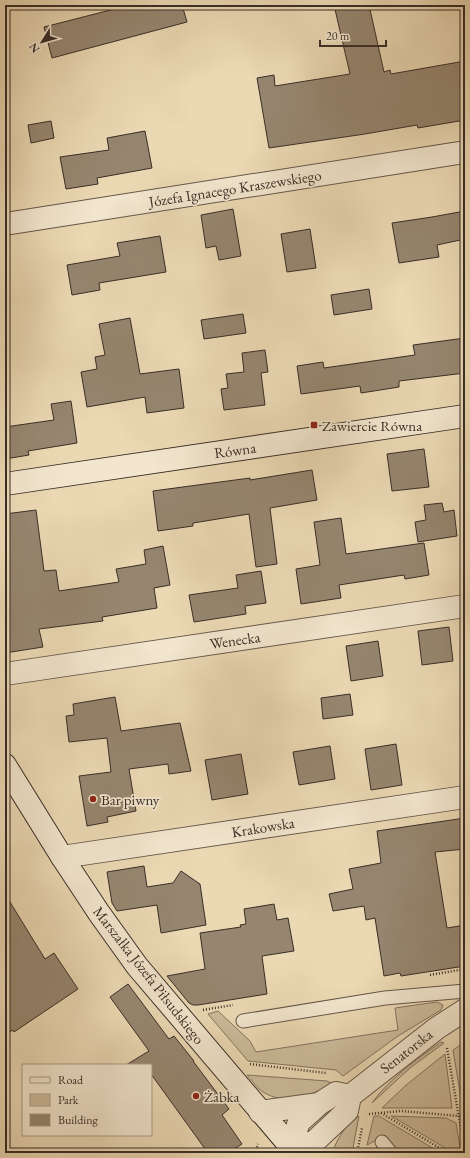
<svg xmlns="http://www.w3.org/2000/svg" width="470" height="1158" font-family="'EB Garamond',serif">
  <style>
    .green { fill: #cdbc9c; stroke: #837462 }
    .building { fill: #968670; stroke: #392d27 }
    .lines { fill: none; stroke-linecap: round; stroke-linejoin: round }
    .lane-casing { stroke: #66584a; stroke-width: 15 }
    .street-casing { stroke: #66584a; stroke-width: 24 }
    .secondary-casing { stroke: #392d27; stroke-width: 24 }
    .path { stroke: #392d27; stroke-width: 2.5; stroke-dasharray: 1 2; stroke-linecap: butt }
    .lane { stroke: #f2e6ce; stroke-width: 13 }
    .street { stroke: #f2e6ce; stroke-width: 22 }
    .secondary { stroke: #f2e6ce; stroke-width: 22 }
    .poi-dot { fill: #8f2418; stroke: #f2e6ce; stroke-width: 1.5 }
    .labels { text-anchor: middle; dominant-baseline: central; stroke-width: 3.5; stroke-linejoin: round; paint-order: stroke }
    .street-label { font-size: 15px; fill: #392d27; stroke: #f2e6ce }
    .poi-label { font-size: 15px; fill: #392d27; stroke: #f2e6ce; text-anchor: start }
  </style>
  <rect width="100%" height="100%" fill="#ebd9b4"/>
  <filter id="stains"><feTurbulence type="fractalNoise" baseFrequency=".005" numOctaves="4"/><feColorMatrix values="0 0 0 0 .2 0 0 0 0 .09 0 0 0 0 .02 0 0 0 .5 -.17"/></filter>
  <radialGradient id="worn" r=".72"><stop offset=".6" stop-color="#630" stop-opacity="0"/><stop offset="1" stop-color="#630" stop-opacity=".3"/></radialGradient>
  <path class="green" d="M437,1002L443,1005L441,1010L398,1036L343,1076L336,1070L248,1061L208,1014L218,1011L250,1041L256,1052L398,1030L395,1008Z
    M441,1042L444,1043L410,1068L372,1103C389,1079 417,1059 441,1042Z
    M465,1042V1110L463,1111L453,1050Z
    M445,1054L452,1108H382L405,1086Z
    M247,1075L327,1081L331,1083C312,1097 280,1107 259,1089C255,1085 251,1079 247,1075Z
    M359,1116L352,1153H332C338,1137 345,1126 359,1116Z
    M374,1116H379L441,1153H399L384,1136L367,1145Z
    M391,1116L446,1118L456,1123L461,1153H454Z"/>
  <path class="building" d="M130,5H182L187,22L52,58L44,27Z
    M334,5H369L384,72L390,70L391,74L465,61V120L418,128L417,125L365,134L269,148L257,78L274,75L275,86L350,74Z
    M51,121L54,138L31,143L28,125Z
    M145,131L152,168L97,178L98,184L66,189L60,157L109,150L107,138Z
    M233,209L241,256L219,260L216,246L206,248L201,215Z
    M465,211V239L437,245L439,257L399,263L392,223L432,217Z
    M310,229L316,268L287,272L281,234Z
    M160,236L166,272L99,283L100,290L72,295L67,265L120,256L117,243Z
    M369,289L372,309L334,315L331,295Z
    M243,314L246,333L204,339L201,320Z
    M130,318L140,374L179,369L184,408L147,413L145,397L87,407L81,372L97,369L95,357L105,355L99,324Z
    M465,338V373L399,381V387L361,393L360,386L301,394L297,366L323,362L324,368L415,355L413,345Z
    M265,350L268,372L261,373L265,405L224,410L221,389L228,388L226,374L244,372L242,353Z
    M71,401L77,443L28,451L29,455L5,459V427L54,420L51,404Z
    M424,449L429,487L392,491L387,454Z
    M312,470L317,500L270,508L277,564L256,567L249,514L193,523V526L158,531L153,491L250,478V480Z
    M442,503L444,512L454,510L457,536L418,542L415,522L426,520L424,505Z
    M36,510L44,571L56,570L59,591L119,582L116,569L146,564L144,550L163,546L170,585L154,588L157,608L102,617L103,621L39,629L43,647L5,653V514Z
    M341,518L346,554L424,543L429,575L405,579L404,575L339,585L341,598L301,604L296,569L320,565L314,522Z
    M261,571L266,603L245,606L246,614L194,622L189,595L238,588L236,575Z
    M449,627L453,661L422,665L418,631Z
    M378,641L383,676L351,681L346,646Z
    M350,694L353,715L323,719L321,698Z
    M115,697L121,731L180,723L191,771L169,774L168,764L129,769L136,811L107,817L108,822L87,826L79,776L111,772L107,738L69,742L66,716L74,715L73,704Z
    M396,744L402,785L371,790L365,749Z
    M330,746L335,779L299,785L293,752Z
    M241,754L248,794L212,800L205,760Z
    M465,818V849L435,852L447,928L465,925V966L401,976L400,973L384,976L375,918L366,920L364,906L333,911L329,894L353,889L349,869L381,863L377,831Z
    M144,866L147,887L173,883L181,871L200,884L206,925L161,933L157,905L117,911L112,903L107,872Z
    M5,894L45,959L54,953L78,989L14,1032L13,1030L5,1035Z
    M274,904L277,920L288,918L294,951L262,956L267,994L198,1005H193L189,1003L167,976L205,969L200,933L241,927L240,925L246,924L244,909Z
    M128,984L169,1039L174,1036L194,1061H193L229,1109L222,1115L242,1144L228,1153H208L151,1074V1065H126L149,1051L110,997Z"/>
  <g class="lines">
    <g class="lane-casing">
      <path id="lane" d="M243,1021L385,998L465,991
        M382,1142L391,1153"/>
    </g>
    <g class="street-casing">
      <path id="street" d="M5,224L465,152
        M5,674L465,606
        M62,857L465,797
        M260,1112L319,1104
        M290,1147L314,1142L347,1111L350,1096L437,1028L465,1010
        M290,1147L299,1122L319,1104L336,1093L350,1096"/>
    </g>
    <g class="secondary-casing">
      <path id="secondary" d="M5,484L465,416
        M5,765L62,857L99,913L137,966L296,1153"/>
    </g>
    <path class="path" d="M430,975L465,969
      M203,1010L233,1005
      M447,1048L465,1153
      M250,1064L326,1073
      M381,1113L448,1153
      M369,1114L401,1111L459,1116L465,1115
      M255,1153L258,1144
      M357,1153L362,1128"/>
    <use href="#lane" class="lane"/>
    <use href="#street" class="street"/>
    <use href="#secondary" class="secondary"/>
  </g>
  <g class="poi-dot">
    <rect x="310" y="421" width="8" height="8" rx="2"/>
    <circle cx="93" cy="799" r="4"/>
    <circle cx="196" cy="1096" r="4"/>
  </g>
  <g class="labels">
    <g class="street-label">
      <text transform="translate(235 188) rotate(-9)">Józefa Ignacego Kraszewskiego</text>
      <text transform="translate(235 450) rotate(-8)">Równa</text>
      <text transform="translate(235 640) rotate(-8)">Wenecka</text>
      <text transform="translate(263 827) rotate(-9)">Krakowska</text>
      <text transform="translate(149 975) rotate(52)">Marszałka Józefa Piłsudskiego</text>
      <text transform="translate(406 1051) rotate(-38)">Senatorska</text>
    </g>
    <g class="poi-label">
      <text x="322" y="425">Zawiercie Równa</text>
      <text x="101" y="799">Bar piwny</text>
      <text x="204" y="1096">Żabka</text>
    </g>
  </g>
  <rect width="470" height="1158" fill="none" stroke="#ebd9b4" stroke-width="20"/>
  <rect x="6" y="6" width="458" height="1146" fill="none" stroke="#392d27" stroke-width="2"/>
  <rect x="10" y="10" width="450" height="1138" fill="none" stroke="#392d27"/>
  <rect x="22" y="1064" width="130" height="72" fill="#f2e6ce" stroke="#a89c8b"/>
  <rect x="30" y="1077" width="20" height="6" fill="#f2e6ce" stroke="#a89c8b"/>
  <text x="58" y="1084" font-size="12" fill="#392d27">Road</text>
  <rect x="30" y="1094" width="20" height="12" fill="#cdbc9c" stroke="#a89c8b"/>
  <text x="58" y="1104" font-size="12" fill="#392d27">Park</text>
  <rect x="30" y="1114" width="20" height="12" fill="#968670" stroke="#a89c8b"/>
  <text x="58" y="1124" font-size="12" fill="#392d27">Building</text>
  <g transform="translate(42 42) rotate(233)" stroke="#f2e6ce" stroke-width="3" paint-order="stroke">
  <path d="M0-3L7 15L0 10L-7 15Z" fill="#392d27"/>
  <text y="-6" font-size="11" font-weight="bold" text-anchor="middle" fill="#392d27">N</text>
  </g>
  <path d="M320 40v6h66v-6" fill="none" stroke="#392d27" stroke-width="2"/>
  <text x="326" y="40" font-size="12" fill="#392d27" stroke="#f2e6ce" stroke-width="3" paint-order="stroke">20 m</text>
  <rect width="100%" height="100%" filter="url(#stains)"/>
  <rect width="100%" height="100%" fill="url(#worn)"/>
</svg>
